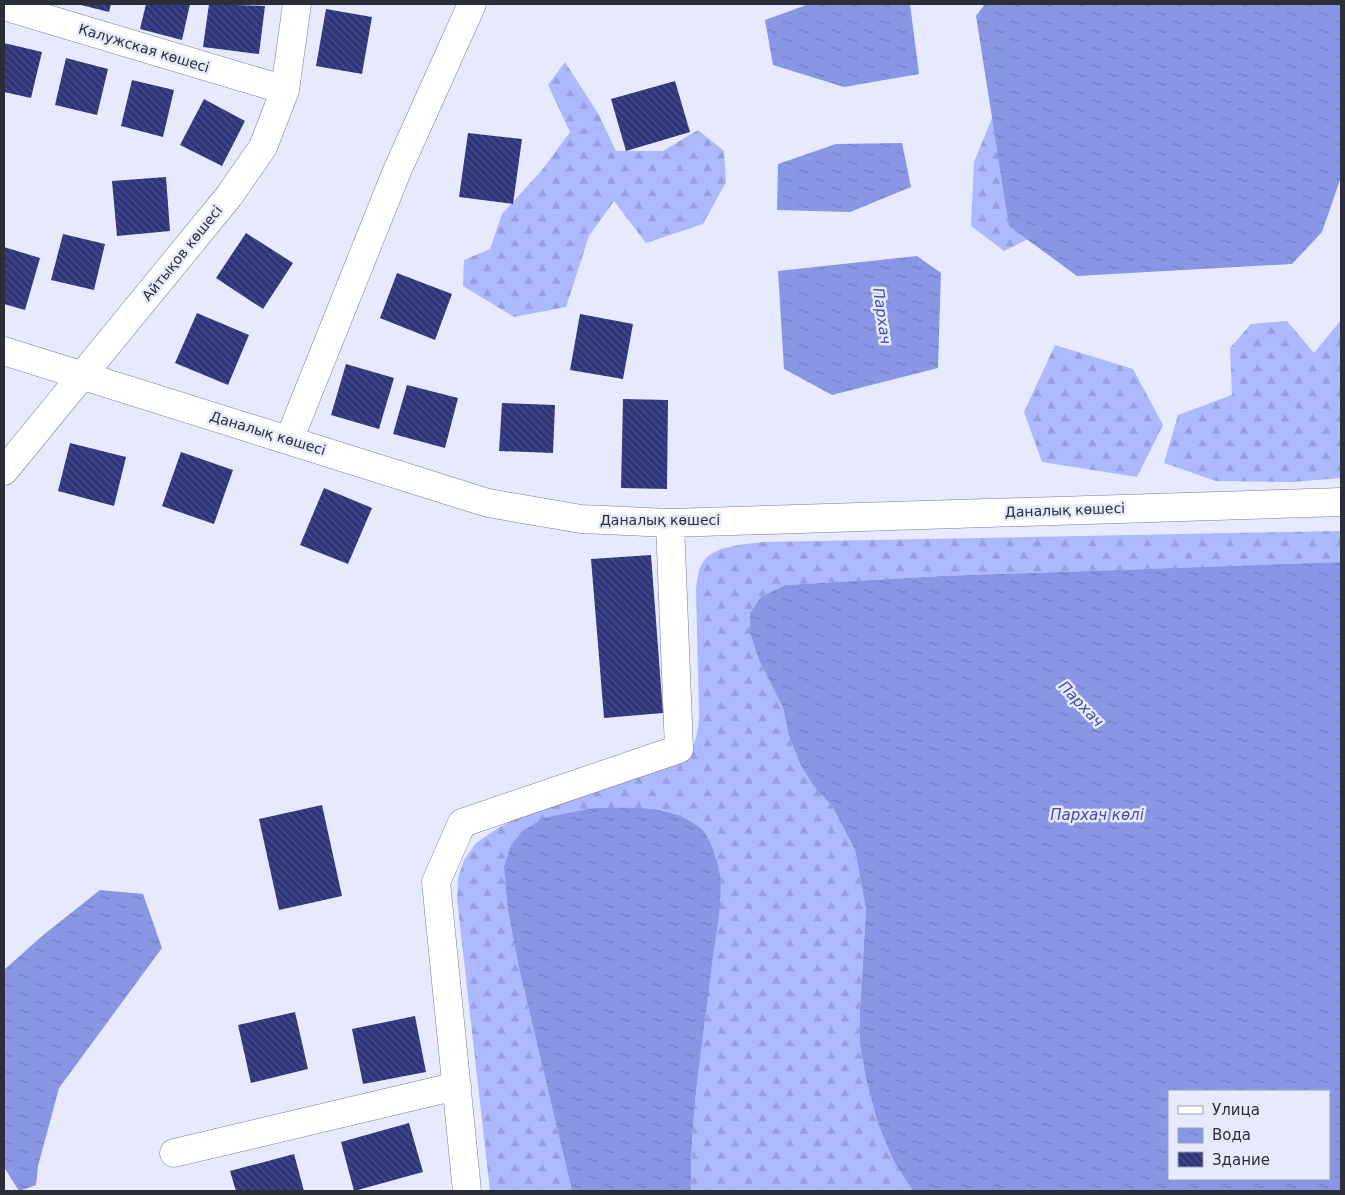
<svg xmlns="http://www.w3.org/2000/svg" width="1345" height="1195" font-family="'DejaVu Sans',sans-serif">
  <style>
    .forest { fill: url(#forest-firs) }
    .water { fill: url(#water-ripples); fill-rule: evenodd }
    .building { fill: url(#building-back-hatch) }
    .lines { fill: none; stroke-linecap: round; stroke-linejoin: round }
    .minor-casing { stroke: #767c96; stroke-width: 29 }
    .minor { stroke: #fff; stroke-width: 28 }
    .labels { text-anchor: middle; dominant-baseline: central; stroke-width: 5; stroke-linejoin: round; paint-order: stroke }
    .street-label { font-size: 14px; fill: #2b2e39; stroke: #e6eafc }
    .water-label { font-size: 15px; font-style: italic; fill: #434aa7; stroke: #e6eafc }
  </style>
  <defs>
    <pattern id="forest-firs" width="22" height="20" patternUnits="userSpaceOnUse" patternTransform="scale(1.25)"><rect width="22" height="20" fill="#acb9ff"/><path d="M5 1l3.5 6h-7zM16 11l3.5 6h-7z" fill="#949fdb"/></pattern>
    <pattern id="water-ripples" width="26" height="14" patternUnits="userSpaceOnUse" patternTransform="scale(1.25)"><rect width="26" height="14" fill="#8996e6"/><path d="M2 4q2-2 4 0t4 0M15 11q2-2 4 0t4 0" fill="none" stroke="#707bbb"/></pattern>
    <pattern id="building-back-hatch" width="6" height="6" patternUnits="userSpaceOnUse" patternTransform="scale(1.25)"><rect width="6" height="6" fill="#2f347b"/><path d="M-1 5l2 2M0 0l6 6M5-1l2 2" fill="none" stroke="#4c508a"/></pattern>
  </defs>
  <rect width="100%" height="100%" fill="#e6eafc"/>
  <path class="forest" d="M565,62L599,115L616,151H663L698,130L724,151L726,182L703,224L646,243L614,201L589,236L566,307L514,317L463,286L464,260L490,249L502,214L542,170L570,132L548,85Z
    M997,106L1053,227L1004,251L971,226L974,162Z
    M1341,320V478L1292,482L1216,481L1164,463L1178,415L1232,395L1230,348L1251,324L1287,321L1314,353Z
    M1055,345L1133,369L1163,425L1137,477L1042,462L1024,412Z
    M1341,531V562L941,576L785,585L761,597L750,613V633L759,660L783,708L789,736L800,764L813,785L832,806L855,850L866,909L860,1010L867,1083L878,1124L894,1162L913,1191H691C690,1086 714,982 720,876L508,910L518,964L572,1191H490L457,899L458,878L464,860L476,843L498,828L521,816L683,760C696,746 698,734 699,715L696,588C698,578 698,567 705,559C719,545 748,544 765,542Z"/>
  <path class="water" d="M809,4H910L919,74L844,87L773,65L765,20Z
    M985,4H1341V177L1322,232L1292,264L1077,276L1009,226L976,16Z
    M902,143L911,187L850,212L777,210L778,164L836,144Z
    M917,256L941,273L938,368L832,395L784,369L778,271Z
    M1341,562V1191H913L894,1162L878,1124L867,1083L860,1044V1010L866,909L855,850L832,806L813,785L800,764L789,736L783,708L759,660L750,633V613L761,597L785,585L941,576ZM1329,1091V1179H1169V1091Z
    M594,808C630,808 669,804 699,827C710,835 718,862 720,875C723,901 714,946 711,973C702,1046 690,1118 691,1191H572L518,964L508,910L504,867L510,848L522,831L544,818Z
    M100,890L143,894L162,948L59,1088L38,1166L36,1185L19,1191L4,1167V970L42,936Z"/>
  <path class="building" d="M77,4H111L109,12Z
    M146,4H190L182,40L140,29Z
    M209,4L265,6L259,54L203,47Z
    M326,9L372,17L362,74L316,66Z
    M4,43L42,52L31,98L4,92Z
    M66,58L108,69L97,115L55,105Z
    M132,80L174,90L163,137L121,126Z
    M675,81L690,132L626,151L611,99Z
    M204,99L245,121L222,166L180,145Z
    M468,133L522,139L513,204L459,197Z
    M166,177L170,231L117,236L112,181Z
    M246,233L293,263L263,309L216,278Z
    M63,234L105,244L94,290L51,280Z
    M4,247L40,258L25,310L4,304Z
    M397,273L452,294L435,340L380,318Z
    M197,313L249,335L228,385L175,363Z
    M580,314L633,324L623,379L570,370Z
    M346,364L394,378L379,429L331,415Z
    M407,385L458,398L445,448L393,434Z
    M623,399L668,400L667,489L621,488Z
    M502,403L555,405L553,453L499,451Z
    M70,443L126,457L114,506L58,491Z
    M181,452L233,470L214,524L162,506Z
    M324,488L372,508L348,564L300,545Z
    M651,555L663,713L604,718L591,559Z
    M322,805L342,896L279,910L259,819Z
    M295,1012L308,1069L251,1083L238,1025Z
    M415,1016L426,1072L363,1084L352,1029Z
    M409,1123L423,1172L354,1191L341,1142Z
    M294,1154L304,1191H236L230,1171Z"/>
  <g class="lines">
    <g class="minor-casing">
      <path id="minor" d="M4,6L285,90
        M4,351L488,503L581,519L670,523L1341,502
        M289,440L397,171L472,4
        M4,471L229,196L263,147L285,90L297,4
        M174,1153L457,1086
        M467,1191L436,882L462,823L679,749L670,523"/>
    </g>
    <use href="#minor" class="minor"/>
  </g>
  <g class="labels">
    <g class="street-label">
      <text transform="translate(144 48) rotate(17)">Калужская көшесі</text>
      <text transform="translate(182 253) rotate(-51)">Айтықов көшесі</text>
      <text transform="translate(268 433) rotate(17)">Даналық көшесі</text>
      <text transform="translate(1065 510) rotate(-2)">Даналық көшесі</text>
      <text x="660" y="520">Даналық көшесі</text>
    </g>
    <g class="water-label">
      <text transform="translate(882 316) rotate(82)">Пархач</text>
      <text transform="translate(1081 704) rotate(46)">Пархач</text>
      <text x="1097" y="815">Пархач көлі</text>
    </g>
  </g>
  <rect width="1345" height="1195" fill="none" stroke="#2b2e39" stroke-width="10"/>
  <rect x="1168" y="1090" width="162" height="90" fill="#e6eafc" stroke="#9b9fae"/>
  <rect x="1178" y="1106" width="25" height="8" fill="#ffffff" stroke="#9b9fae"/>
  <text x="1212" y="1115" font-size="15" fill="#2b2e39">Улица</text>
  <rect x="1178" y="1128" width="25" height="15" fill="url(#water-ripples)" stroke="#9b9fae"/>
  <text x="1212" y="1140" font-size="15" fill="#2b2e39">Вода</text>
  <rect x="1178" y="1152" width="25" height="15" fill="url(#building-back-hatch)" stroke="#9b9fae"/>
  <text x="1212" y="1165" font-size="15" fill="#2b2e39">Здание</text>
</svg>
